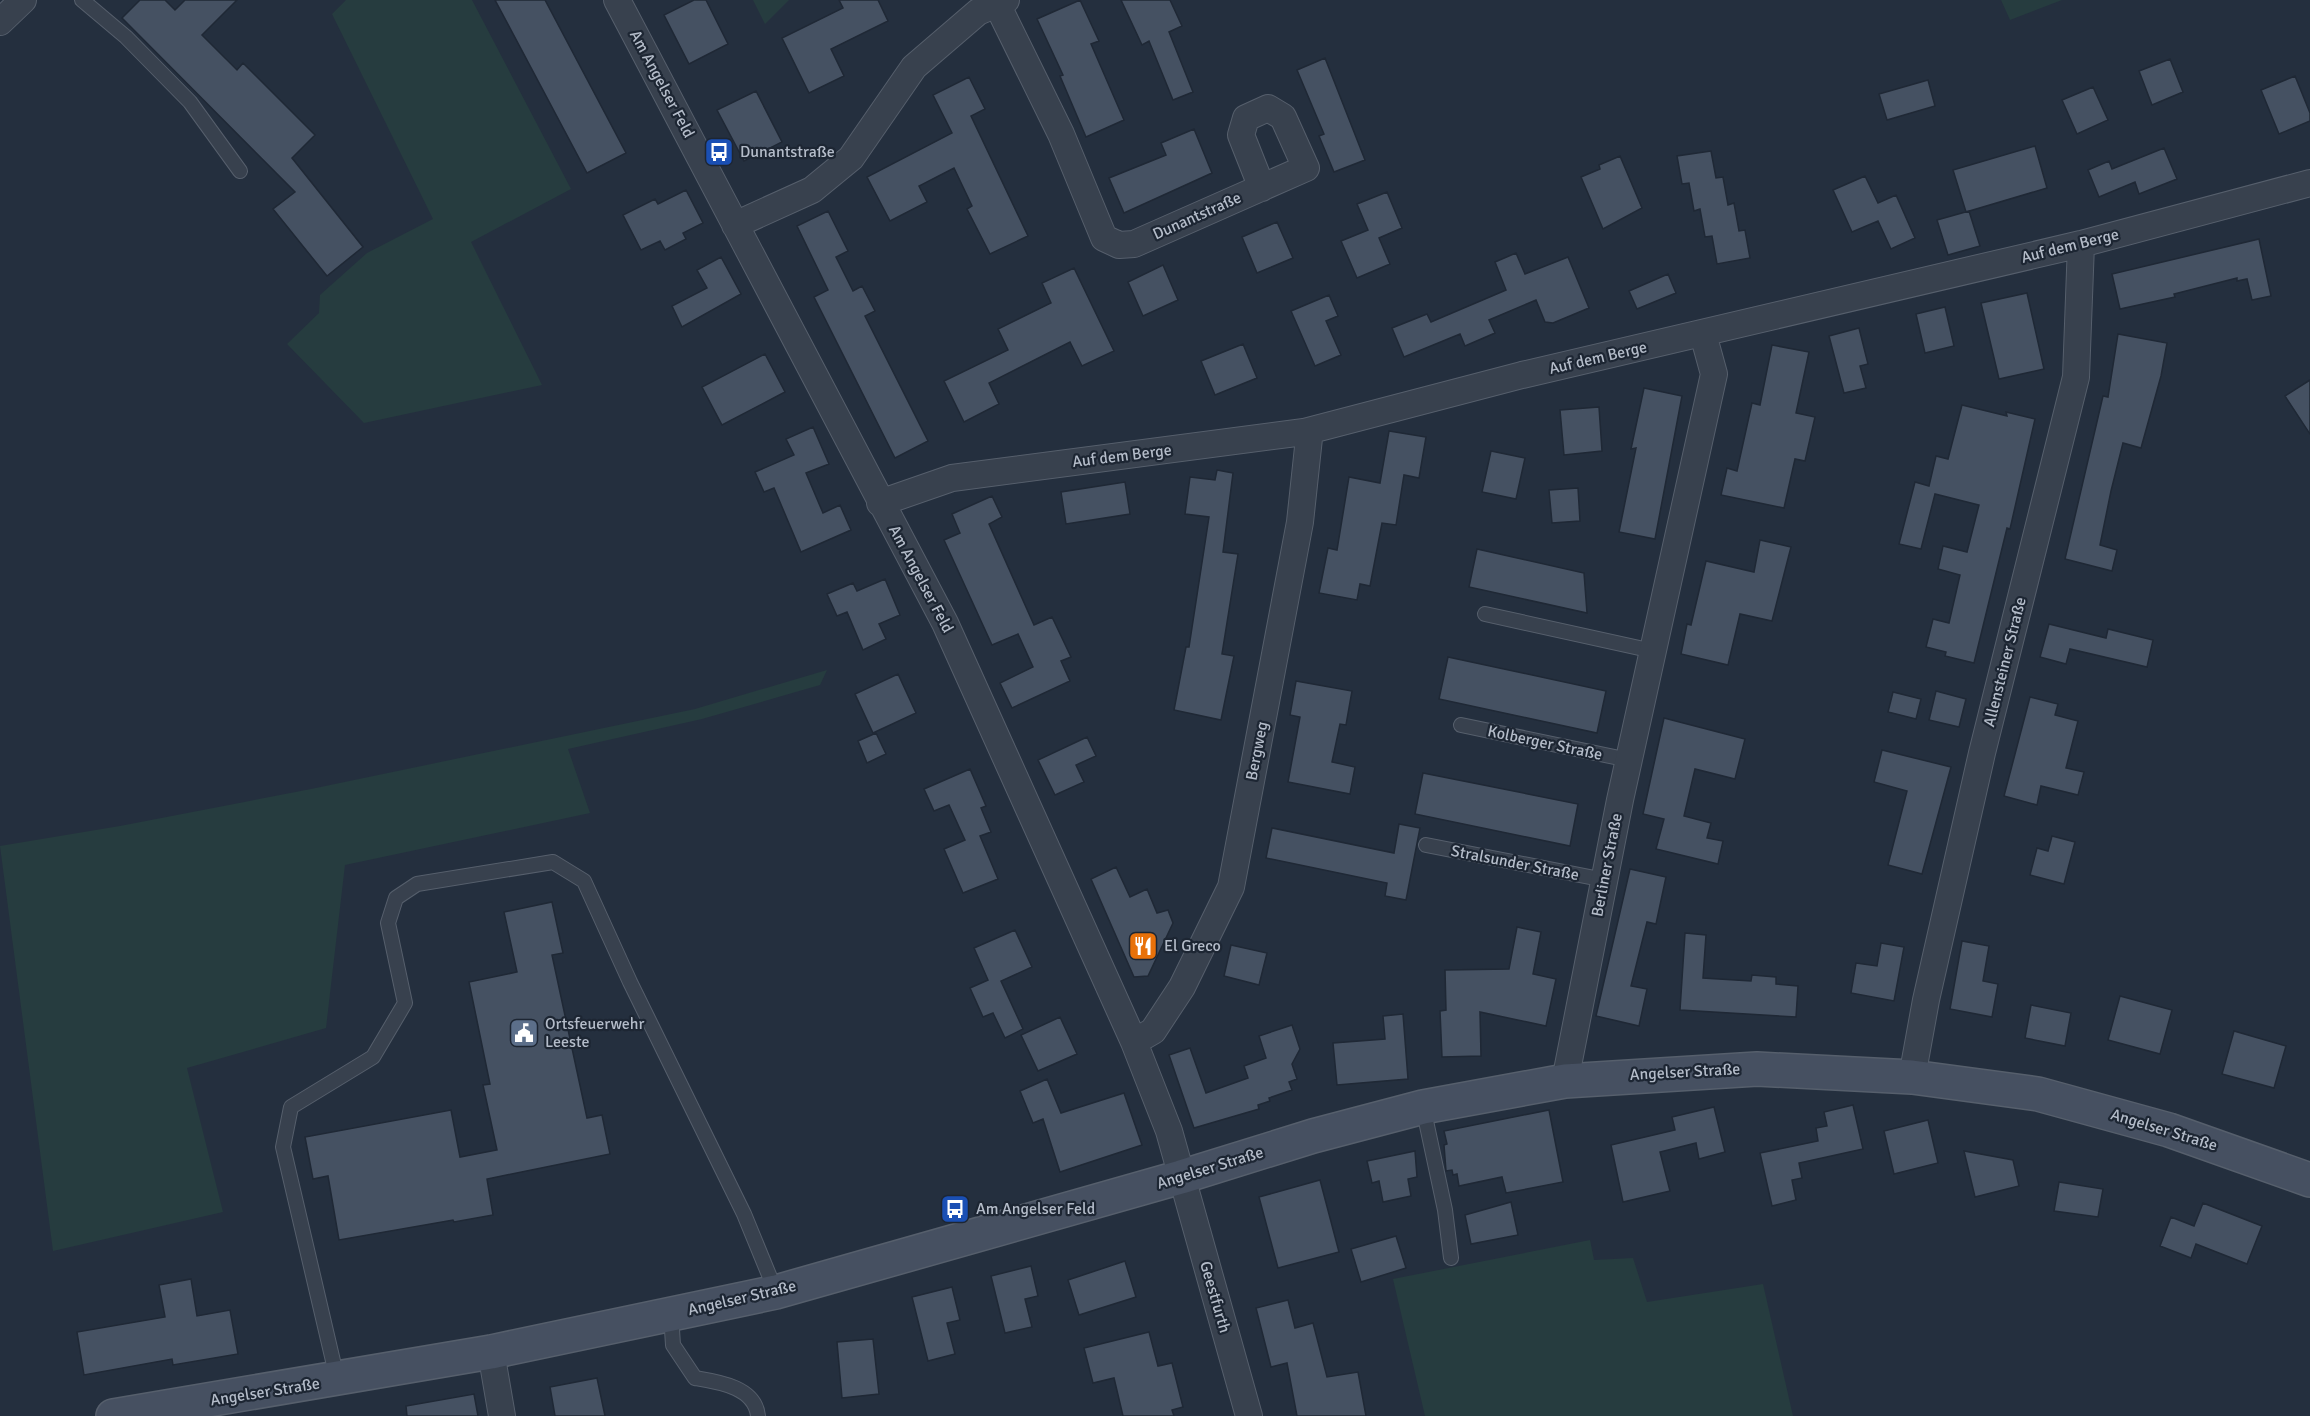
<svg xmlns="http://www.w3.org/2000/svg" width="2310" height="1416" font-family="Signika,sans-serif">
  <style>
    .green { fill: #263c3f }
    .building { fill: #455162; stroke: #1f2835; stroke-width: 1.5 }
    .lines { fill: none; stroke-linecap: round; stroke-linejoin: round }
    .lane-casing { stroke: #565f6c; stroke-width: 16 }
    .street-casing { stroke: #565f6c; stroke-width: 28 }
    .secondary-casing { stroke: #565f6c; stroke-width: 36 }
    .lane { stroke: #38414e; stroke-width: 14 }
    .street { stroke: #38414e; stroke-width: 26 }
    .secondary { stroke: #465061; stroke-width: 33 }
    .labels { text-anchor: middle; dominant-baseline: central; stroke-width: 4.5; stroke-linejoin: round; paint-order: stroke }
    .street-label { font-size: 16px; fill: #b4bcc9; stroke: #1d2633 }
    .poi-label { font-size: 16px; fill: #b4bcc9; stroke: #1d2633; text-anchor: start }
  </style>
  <rect width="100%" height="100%" fill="#242f3e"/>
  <path class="green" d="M346,0H472L571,189L471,242L542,385L364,423L287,344L319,313L320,295L367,253L433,219L332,14Z
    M753,0H789L765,24Z
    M2001,0H2062L2010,20Z
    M827,670L820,685L702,719L568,749L590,813L345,865L326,1028L187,1068L223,1212L53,1251L0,846L120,826L311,789L695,709Z
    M1590,1240L1594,1260L1633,1258L1647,1302L1763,1284L1793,1416H1425L1393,1279Z"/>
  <path class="building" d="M140,0H165L175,10L185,0H237L202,35L237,70L243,63L315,135L292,158L363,247L327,276L273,209L295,192L122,18Z
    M495,0H545L626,153L587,173Z
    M694,0H706L728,44L689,64L664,15Z
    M839,0H878L888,21L831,49L844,76L809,93L782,38L843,8Z
    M1080,0L1099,41L1091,44L1124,120L1086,137L1060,76L1063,75L1037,19Z
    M1121,0H1170L1182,26L1169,32L1193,92L1173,100L1149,41L1142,45Z
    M1325,58L1365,160L1334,172L1319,136L1324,134L1297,70Z
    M2170,59L2183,92L2152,105L2139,71Z
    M2295,76L2310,113V121L2279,134L2261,90Z
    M969,77L985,109L971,116L1028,236L990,254L967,209L972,206L954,168L919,186L927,202L890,221L867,177L952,133L933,95Z
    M1928,80L1935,106L1887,120L1879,94Z
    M2093,87L2108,120L2077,134L2062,100Z
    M756,91L782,142L744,161L717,110Z
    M1194,129L1212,173L1124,213L1109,178L1166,155L1161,143Z
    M2035,146L2047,188L1966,212L1953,170Z
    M2164,148L2177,179L2139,194L2135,182L2099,197L2088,170L2109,161L2112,169Z
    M1711,151L1716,178L1723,177L1728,205L1734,203L1739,231L1745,230L1750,258L1717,264L1712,236L1705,237L1700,209L1694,211L1689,183L1682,184L1677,156Z
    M1620,156L1642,208L1603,229L1581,177L1600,169L1599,165Z
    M1865,176L1878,203L1896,195L1915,238L1891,249L1878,221L1852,232L1833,190Z
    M686,190L703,223L683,233L686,239L665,250L660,241L641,250L623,215L655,199L658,204Z
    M1387,192L1402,228L1379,238L1390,264L1357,278L1341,241L1368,230L1357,204Z
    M828,211L848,251L836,257L853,291L862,286L875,311L865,316L928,441L895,458L814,297L828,290L797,226Z
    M1969,211L1980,246L1948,255L1937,220Z
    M1277,222L1293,258L1257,273L1242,237Z
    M2259,239L2271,296L2252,300L2247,279L2237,281V278L2174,294L2175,297L2120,309L2112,274Z
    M1516,253L1525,274L1568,257L1589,308L1553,323L1545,322L1536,300L1489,320L1495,333L1465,346L1460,334L1404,357L1392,328L1427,314L1431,322L1506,290L1495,262Z
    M721,257L741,294L682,327L672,306L707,288L697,270Z
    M1163,265L1178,300L1143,316L1128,282Z
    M1074,268L1114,351L1082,366L1070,342L989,383L999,404L964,422L944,381L1008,350L998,329L1051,303L1042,283Z
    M1668,274L1676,293L1637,309L1629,291Z
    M2027,293L2044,369L1999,379L1981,303Z
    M1329,295L1338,316L1326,321L1341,355L1315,366L1291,311Z
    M1945,307L1954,346L1925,353L1916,314Z
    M1859,328L1868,364L1860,366L1866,388L1844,393L1829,336Z
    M2118,334L2167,343L2161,376L2141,448L2123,443L2111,491L2100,545L2117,550L2112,571L2065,559L2103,396L2108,397Z
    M1243,344L1257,378L1215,395L1201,361Z
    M1772,345L1809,352L1796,413L1815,417L1805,461L1795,459L1784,508L1721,495L1727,468L1737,471L1752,403L1760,405Z
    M765,354L785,392L722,425L702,387Z
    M2310,380V434L2285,396Z
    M1644,388L1682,396L1655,539L1619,532L1636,448L1631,449Z
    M1962,405L2007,416L2006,412L2035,419L2010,529L2007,528L1974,663L1945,656L1946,652L1926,647L1933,619L1949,623L1960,575L1938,569L1943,546L1967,552L1979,505L1935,494L1921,549L1899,544L1915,482L1929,486L1936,456L1948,459Z
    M1599,407L1602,451L1564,455L1560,410Z
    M813,427L829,464L806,473L823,513L840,505L851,530L801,552L774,488L764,492L755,472L794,455L786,439Z
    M1389,431L1426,437L1419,478L1404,475L1396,525L1382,523L1370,586L1360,584L1357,600L1319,593L1328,548L1337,550L1349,477L1380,483Z
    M1491,451L1525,458L1516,499L1482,492Z
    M1217,470L1233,473L1223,552L1238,554L1222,654L1234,656L1221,720L1174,710L1186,647H1189L1209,517L1185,514L1190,477L1215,480Z
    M1125,482L1130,514L1066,524L1061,492Z
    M1578,488L1580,521L1552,523L1549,490Z
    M992,496L1002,517L989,524L1034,625L1052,617L1071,657L1061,661L1070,681L1012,708L1000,683L1033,667L1018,634L992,645L944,540L960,533L952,514Z
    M1760,540L1791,547L1772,621L1740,614L1728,665L1681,654L1687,624L1691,625L1706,561L1754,572Z
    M1477,549L1584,573L1587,613L1469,587Z
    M885,579L900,615L879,624L886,639L863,650L847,612L837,616L827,594L853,583L857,591Z
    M2049,624L2106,638L2108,629L2153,640L2147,667L2070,649L2066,664L2040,657Z
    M1448,657L1606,691L1597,733L1439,699Z
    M898,674L916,713L873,733L855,694Z
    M1296,681L1352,691L1346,725L1340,724L1332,762L1355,767L1350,794L1288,782L1300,717L1290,715Z
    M1936,691L1966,699L1959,727L1929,720Z
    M1893,692L1921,699L1916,719L1888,712Z
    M2030,697L2058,704L2055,715L2078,721L2066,768L2084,772L2078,795L2041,786L2037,805L2004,796Z
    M1664,718L1745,739L1735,779L1695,769L1684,816L1711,823L1707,838L1723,841L1718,864L1656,849L1664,819L1643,814Z
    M876,733L886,754L867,763L858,741Z
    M1087,737L1096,756L1076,765L1084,782L1055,795L1038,760Z
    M1882,750L1951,767L1922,874L1888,865L1907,791L1874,782Z
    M970,769L986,806L981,808L991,832L980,836L998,879L963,893L944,849L965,840L949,805L934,811L924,789Z
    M1423,773L1578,804L1570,846L1415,814Z
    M1399,824L1420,828L1406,900L1385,896L1387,883L1266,858L1272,828L1394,853Z
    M2052,836L2075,842L2064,884L2030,875L2037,848L2048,851Z
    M1116,867L1130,897L1147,889L1157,913L1168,910L1173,923L1148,976L1134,977L1091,879Z
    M1630,869L1666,877L1656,924L1647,922L1631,986L1647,989L1639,1026L1596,1016Z
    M552,902L563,953L552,955L587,1118L602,1115L610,1154L487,1179L493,1215L454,1222L453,1220L339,1240L328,1176L313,1179L305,1137L451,1110L460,1157L497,1150L483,1085L490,1084L469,982L517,972L504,912Z
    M1517,927L1541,932L1533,974L1556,979L1546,1026L1480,1012L1481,1056L1442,1057L1440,1011L1446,1010L1445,970L1509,969Z
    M1015,930L1032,967L1001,981L1023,1029L1005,1038L993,1013L983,1017L970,988L988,980L974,948Z
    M1685,933L1706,935L1703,978L1751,981L1752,975L1776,977V984L1798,986L1796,1017L1680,1010Z
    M1962,941L1989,946L1983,981L1998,984L1992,1017L1950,1009Z
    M1881,943L1904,947L1894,1001L1851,993L1856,963L1877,966Z
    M1231,945L1267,953L1259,985L1224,976Z
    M2120,996L2172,1010L2160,1054L2108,1040Z
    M2031,1005L2071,1013L2065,1046L2025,1038Z
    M1403,1014L1408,1079L1337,1085L1333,1043L1385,1039L1383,1016Z
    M1060,1017L1077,1054L1038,1071L1021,1035Z
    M1292,1025L1300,1049L1292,1064L1297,1079L1289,1082L1292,1090L1269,1098L1270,1101L1258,1105L1259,1109L1194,1128L1169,1055L1190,1048L1206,1093L1248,1078L1244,1066L1266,1058L1259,1036Z
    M2234,1031L2286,1046L2274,1088L2222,1074Z
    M1047,1079L1061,1113L1124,1093L1142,1145L1060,1172L1043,1119L1033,1123L1020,1091Z
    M1853,1105L1863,1149L1799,1163L1802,1178L1792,1180L1796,1200L1772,1206L1760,1153L1818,1141L1816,1128L1827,1126L1824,1112Z
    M1714,1107L1725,1152L1699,1159L1696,1143L1660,1152L1670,1191L1623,1202L1611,1145L1675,1130L1672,1117Z
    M1549,1110L1563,1182L1506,1193L1502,1177L1459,1186L1457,1174L1453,1175L1452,1170L1446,1171L1444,1145L1447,1144L1444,1131Z
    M1928,1120L1938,1163L1894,1174L1884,1131Z
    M1415,1151L1417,1177L1408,1179L1411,1196L1383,1202L1379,1181L1372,1183L1367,1161Z
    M1964,1151L2013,1160L2019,1186L1975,1197Z
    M1320,1180L1339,1252L1278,1268L1259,1197Z
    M2059,1182L2103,1189L2098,1217L2054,1211Z
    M1511,1202L1518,1235L1471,1244L1465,1215Z
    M2203,1203L2262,1226L2247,1264L2196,1244L2191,1258L2160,1246L2171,1217L2194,1226Z
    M1396,1236L1406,1268L1361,1282L1351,1249Z
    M1125,1261L1136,1297L1079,1315L1068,1280Z
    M1031,1266L1038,1296L1025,1299L1032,1327L1005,1333L991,1276Z
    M191,1279L197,1316L230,1310L238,1354L173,1365L172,1359L84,1375L77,1332L165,1317L159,1285Z
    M952,1287L960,1320L947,1323L955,1354L928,1361L912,1297Z
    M1288,1300L1295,1328L1313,1323L1327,1377L1358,1372L1366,1416H1297L1287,1363L1271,1367L1256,1308Z
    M1149,1332L1158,1366L1172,1363L1183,1407L1172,1410L1174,1416H1123L1114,1378L1093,1383L1084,1348Z
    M873,1339L879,1394L842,1398L837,1342Z
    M597,1378L605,1416H555L550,1387Z
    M474,1394L478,1416H407L406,1406Z"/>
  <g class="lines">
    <g class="lane-casing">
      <path id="lane" d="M82,0L126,37L190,102L240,171
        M1485,614L1653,651
        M1461,725L1629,760
        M1426,845L1605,880
        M1423,1107L1445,1210L1451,1258
        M671,1314L673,1345L695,1378C719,1382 755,1387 758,1416
        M337,1378L283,1147L291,1107L373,1057L405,1003L388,923L396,898L417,884L553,862L584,881L630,982L744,1214L776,1292"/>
    </g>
    <g class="street-casing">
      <path id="street" d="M617,0L945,623L1134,1042L1169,1131L1249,1416
        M995,0L1061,134L1104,238L1119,245L1134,244L1306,168L1283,117L1268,108L1246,118L1241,135L1262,188
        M0,22L23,0
        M735,225L812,190L851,158L914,67L978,12L1006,0
        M880,503L952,478L1304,432L1522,375L2081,244L2310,183
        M1134,1042L1153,1031L1182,987L1231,887L1300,522L1309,438L1304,432
        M1912,1077L1926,1000L1982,753L2076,377L2081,244
        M1565,1081L1620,800L1714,374L1703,334
        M491,1352L502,1416"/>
    </g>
    <g class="secondary-casing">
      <path id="secondary" d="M113,1416L491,1352L776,1292L1181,1177L1313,1136L1423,1107L1565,1081L1757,1069L1912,1077L2038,1094L2169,1130L2310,1180"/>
    </g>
    <use href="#lane" class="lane"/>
    <use href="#street" class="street"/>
    <use href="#secondary" class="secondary"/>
  </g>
  <defs>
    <g id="bus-square" transform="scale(1.5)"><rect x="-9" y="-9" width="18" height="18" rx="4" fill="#1a4fb4" stroke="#1d2633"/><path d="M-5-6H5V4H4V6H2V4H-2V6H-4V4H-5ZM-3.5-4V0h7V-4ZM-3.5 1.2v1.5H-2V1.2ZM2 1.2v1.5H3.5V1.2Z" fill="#fff"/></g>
    <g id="restaurant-square" transform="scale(1.5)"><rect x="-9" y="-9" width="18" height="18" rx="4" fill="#e8710a" stroke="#1d2633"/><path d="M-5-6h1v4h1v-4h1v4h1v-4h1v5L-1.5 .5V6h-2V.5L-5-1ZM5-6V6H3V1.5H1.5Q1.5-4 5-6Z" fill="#fff"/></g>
    <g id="civic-square" transform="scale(1.5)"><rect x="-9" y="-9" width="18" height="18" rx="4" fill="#5c6f8a" stroke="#1d2633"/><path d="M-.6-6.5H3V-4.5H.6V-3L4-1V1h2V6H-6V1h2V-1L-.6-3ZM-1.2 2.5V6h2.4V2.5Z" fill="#fff"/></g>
  </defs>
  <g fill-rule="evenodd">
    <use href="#bus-square" x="719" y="152"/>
    <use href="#restaurant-square" x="1143" y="946"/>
    <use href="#civic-square" x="524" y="1033"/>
    <use href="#bus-square" x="955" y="1209"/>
  </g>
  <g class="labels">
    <g class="street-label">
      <text transform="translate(662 84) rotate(62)">Am Angelser Feld</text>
      <text transform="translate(1197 216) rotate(-24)">Dunantstraße</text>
      <text transform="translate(2070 246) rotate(-14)">Auf dem Berge</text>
      <text transform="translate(1598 358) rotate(-13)">Auf dem Berge</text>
      <text transform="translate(1122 456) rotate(-7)">Auf dem Berge</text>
      <text transform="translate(921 579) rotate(62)">Am Angelser Feld</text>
      <text transform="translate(2005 662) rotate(-76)">Allensteiner Straße</text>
      <text transform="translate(1545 743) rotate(12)">Kolberger Straße</text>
      <text transform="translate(1257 751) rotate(-79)">Bergweg</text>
      <text transform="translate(1515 863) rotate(11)">Stralsunder Straße</text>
      <text transform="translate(1607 865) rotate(-79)">Berliner Straße</text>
      <text transform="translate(1685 1072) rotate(-3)">Angelser Straße</text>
      <text transform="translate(2164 1130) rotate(17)">Angelser Straße</text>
      <text transform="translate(1210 1168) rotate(-17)">Angelser Straße</text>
      <text transform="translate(1215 1297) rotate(74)">Geestfurth</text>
      <text transform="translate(742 1298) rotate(-13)">Angelser Straße</text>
      <text transform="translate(265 1392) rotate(-9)">Angelser Straße</text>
    </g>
    <g class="poi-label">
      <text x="740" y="152">Dunantstraße</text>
      <text x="1164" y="946">El Greco</text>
      <text x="545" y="1024">Ortsfeuerwehr<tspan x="545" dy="18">Leeste</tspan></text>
      <text x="976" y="1209">Am Angelser Feld</text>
    </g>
  </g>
</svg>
